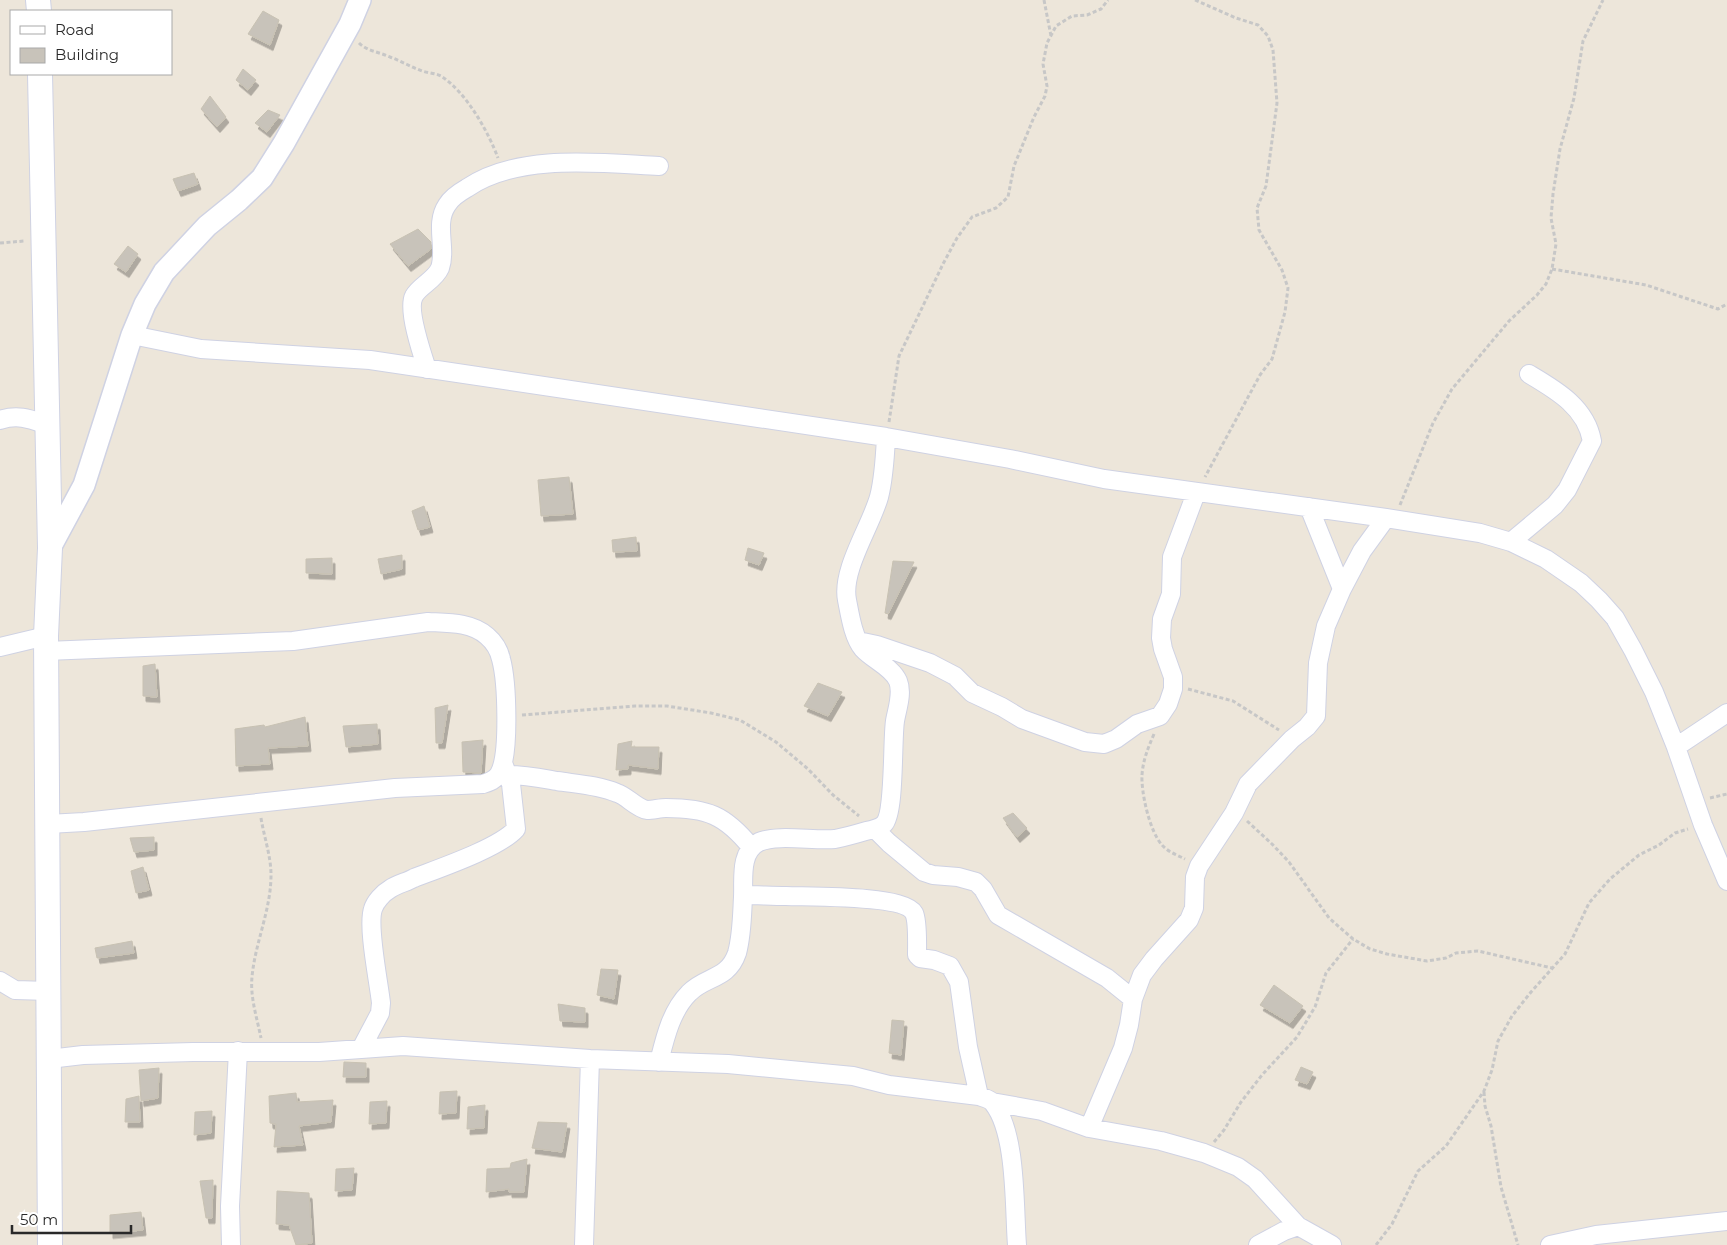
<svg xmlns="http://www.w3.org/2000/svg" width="1727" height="1245" font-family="Montserrat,sans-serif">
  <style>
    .building { fill: #c8c3ba; stroke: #c8c2b3; filter: url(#shadow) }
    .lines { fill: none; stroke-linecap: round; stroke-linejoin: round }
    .minor-casing { stroke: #cfd2e3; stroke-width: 20 }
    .tertiary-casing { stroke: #cfd2e3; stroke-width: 24 }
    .secondary-casing { stroke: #cfd2e3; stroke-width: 26 }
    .path { stroke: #c7c7c7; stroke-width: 3; stroke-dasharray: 4 2.5; stroke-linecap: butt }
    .minor { stroke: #fff; stroke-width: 18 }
    .tertiary { stroke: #fff; stroke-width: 21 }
    .secondary { stroke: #fff; stroke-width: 24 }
  </style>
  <defs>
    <filter id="shadow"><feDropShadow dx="3" dy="5.5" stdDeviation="0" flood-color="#0004"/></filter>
  </defs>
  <rect width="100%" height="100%" fill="#ede6da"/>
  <path class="building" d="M263,11L279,20L270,45L248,34Z
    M243,69L256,80L248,90L236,80Z
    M210,96L226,117L217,127L201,109Z
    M268,110L280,115L267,132L255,123Z
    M194,173L198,184L178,191L173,179Z
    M418,229L431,242V249L408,266L390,244Z
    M128,246L138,254L126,272L114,264Z
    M569,477L573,514L541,516L538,480Z
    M424,506L430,527L418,530L412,511Z
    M636,537L637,551L613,552L612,540Z
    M748,548L764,553L759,565L745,560Z
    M402,555V569L381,574L378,559Z
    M332,558V574L306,573V559Z
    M893,561L914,562L888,614L885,613Z
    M155,664L157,697L143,696V666Z
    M818,683L842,692L828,716L804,706Z
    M448,705L442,743H436L435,708Z
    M305,717L308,746L268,748L270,764L236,766L235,729L264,725L265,727Z
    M377,724L378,744L346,747L343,726Z
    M483,740L481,773L463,772L462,742Z
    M632,741L631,747H659L658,769L628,765V769L616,770L618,744Z
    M1013,813L1027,828L1017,837L1003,818Z
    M154,837V850L134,852L130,838Z
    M143,867L149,890L136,893L131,871Z
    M132,941L134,953L97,958L95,948Z
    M601,969L618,970L614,999L597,995Z
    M1274,985L1303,1006L1290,1023L1260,1005Z
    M558,1004L585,1008V1022L560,1021Z
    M892,1020L904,1021L901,1055L889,1053Z
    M344,1062L366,1063V1077H343Z
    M1301,1067L1313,1072L1307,1084L1295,1080Z
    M159,1068L158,1098L141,1101L139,1070Z
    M457,1091L456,1113L439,1114L440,1092Z
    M296,1093L297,1102L333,1100L331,1122L299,1126L303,1145L274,1147L276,1124L270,1123L269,1096Z
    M139,1096L140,1122H125L126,1099Z
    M387,1101L386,1123L369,1124L370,1102Z
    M485,1105L484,1128L467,1129L468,1107Z
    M212,1111L211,1133L194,1135L195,1112Z
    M538,1122L567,1123L562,1152L532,1148Z
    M527,1159L524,1192H509V1189L486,1192L487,1169L510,1168L511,1163Z
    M354,1168L352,1190L335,1191L336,1169Z
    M213,1180L212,1218H206L200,1181Z
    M277,1191L309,1193L312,1243L296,1245L289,1225L276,1224Z
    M141,1212L143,1230L110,1233V1215Z"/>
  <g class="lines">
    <g class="minor-casing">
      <path id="minor" d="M132,335L201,349L370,360L886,437L1010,459L1104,479L1386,518L1480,533L1511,542L1546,559L1581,583L1599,600L1615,618L1633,650L1654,692L1676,747L1703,825L1727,881
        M427,369C422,354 407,309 414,296C419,286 435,280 440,268C447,248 434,224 447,205C451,198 460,192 467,188C518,153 600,163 659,166
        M0,420C18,414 30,419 48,425
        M1309,507L1342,589
        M1511,542L1555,505L1567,490L1592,441C1586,407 1556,390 1529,374
        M858,641L877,645L930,663L955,676L972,693L1002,707L1022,719L1085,742L1104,744L1116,739L1137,724L1160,716L1168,704L1173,689V677L1163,649L1161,638L1162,619L1171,594L1172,557L1196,493
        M0,647L46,636
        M46,651L293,641L428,622C448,623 471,622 487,636C494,642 499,650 501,659C507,681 510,755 499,774C495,780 490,782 483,784L395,788L84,822L48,824
        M1676,747L1727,713
        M508,775C526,775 540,778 557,781C577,784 598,785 617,793C627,796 636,808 647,810C653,810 660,808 666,808C707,808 725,815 751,847
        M875,829L889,843L924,872L933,875L958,877L976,882L983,889L998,915L1107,978L1133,999
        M744,895C758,895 772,896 786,896C808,897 904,895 914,913C918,921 917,946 917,955L920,958L934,960L950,966L959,982L968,1047L979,1096
        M0,981L15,990L49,991
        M361,1049L380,1013L381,1003C379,983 367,926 373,909C375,902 383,893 390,889C397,884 407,882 414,878C440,868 499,848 516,829L511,784L503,763
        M49,1059L83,1055L193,1052H319L403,1046L590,1059L728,1064L853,1076L889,1085L979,1096C984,1098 990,1099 993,1103C1017,1133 1014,1207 1017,1245
        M659,1062C665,1038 671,1011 689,993C705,976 728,980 737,953C742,935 742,915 743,897C744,880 739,852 759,842C777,834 814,841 835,839C845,837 856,834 866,831C871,830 880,828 884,824C895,813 892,740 895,721C897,709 903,693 898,681C892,667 873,660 863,649C853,637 850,615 847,600C841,570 871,526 879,497C884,478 885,457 886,437
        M992,1102L1042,1111L1089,1128L1161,1141L1204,1153L1238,1167L1255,1179L1298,1226
        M1089,1128L1123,1048L1129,1025L1133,999L1142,975L1154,959L1189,920L1194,908L1195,877L1199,866L1234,813L1248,784L1292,739L1307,727L1316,716L1318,663L1326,626L1342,589L1362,551L1386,518
        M231,1245L230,1206L238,1051
        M584,1245L590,1059
        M1258,1245L1284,1231L1298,1226L1332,1245
        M1550,1245L1596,1235L1727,1221"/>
    </g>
    <g class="tertiary-casing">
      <path id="tertiary" d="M50,548L84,485L132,335L145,304L164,272L207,226L239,200L262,178L284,143L350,24L360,0"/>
    </g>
    <g class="secondary-casing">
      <path id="secondary" d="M38,0L39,11
        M40,74L50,548L46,636L50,1245"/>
    </g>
    <path class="path" d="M1044,0L1051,36
      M1195,0L1236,18L1258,25L1268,36L1273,50L1277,103L1266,186L1257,208L1259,230L1282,270L1288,288L1285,312L1272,359L1260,375L1205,477
      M359,43C367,51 379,52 390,57C401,61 411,67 422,71C428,73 435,73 441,76C466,92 488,131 498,158
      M0,243L24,241
      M1552,269L1646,285L1718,309L1727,304
      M889,422L899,356L943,264L957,238L972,217L996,208L1008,197L1014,166L1034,117L1045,96L1047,86L1043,64L1047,43L1056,26L1072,16L1087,15L1101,9L1108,0
      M1400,505L1433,423L1452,389L1509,321L1537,295L1546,284L1552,269L1556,244L1551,218L1553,194L1560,149L1574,98L1583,41L1603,0
      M1188,689L1233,701L1279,730
      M522,715L635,706H667L711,713L740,720L776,742L808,769L833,795L859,816
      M1154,734C1148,748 1143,760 1142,775C1141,793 1150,832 1162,845C1168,852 1177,855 1185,859
      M1710,798L1727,794
      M261,818C264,837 271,856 271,875C271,910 255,943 252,977C250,997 257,1018 261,1038
      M1247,821L1272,844L1289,862L1329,918L1353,939L1370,949L1387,954L1427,961L1446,958L1456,953L1478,951L1552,968
      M1484,1092L1485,1106L1491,1126L1501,1187L1518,1245
      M1214,1142L1224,1130L1241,1102L1262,1075L1297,1037L1315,1007L1326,973L1353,939
      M1376,1245L1392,1224L1418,1171L1446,1146L1484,1091L1492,1070L1498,1041L1512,1016L1531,992L1565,954L1589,903L1610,879L1639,855L1659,845L1675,833L1688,829"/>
    <use href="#minor" class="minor"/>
    <use href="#tertiary" class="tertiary"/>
    <use href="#secondary" class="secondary"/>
  </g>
  <rect x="10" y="10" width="162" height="65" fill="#ffffff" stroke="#a9a9a9"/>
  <rect x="20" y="26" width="25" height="8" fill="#ffffff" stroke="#a9a9a9"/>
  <text x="55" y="35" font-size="15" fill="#292929">Road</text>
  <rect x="20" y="48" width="25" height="15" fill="#c8c3ba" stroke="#a9a9a9"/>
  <text x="55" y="60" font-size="15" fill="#292929">Building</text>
  <path d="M12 1225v8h119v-8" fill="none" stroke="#292929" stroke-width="2.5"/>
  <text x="20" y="1225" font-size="15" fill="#292929" stroke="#ffffff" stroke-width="4" paint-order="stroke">50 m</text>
</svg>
